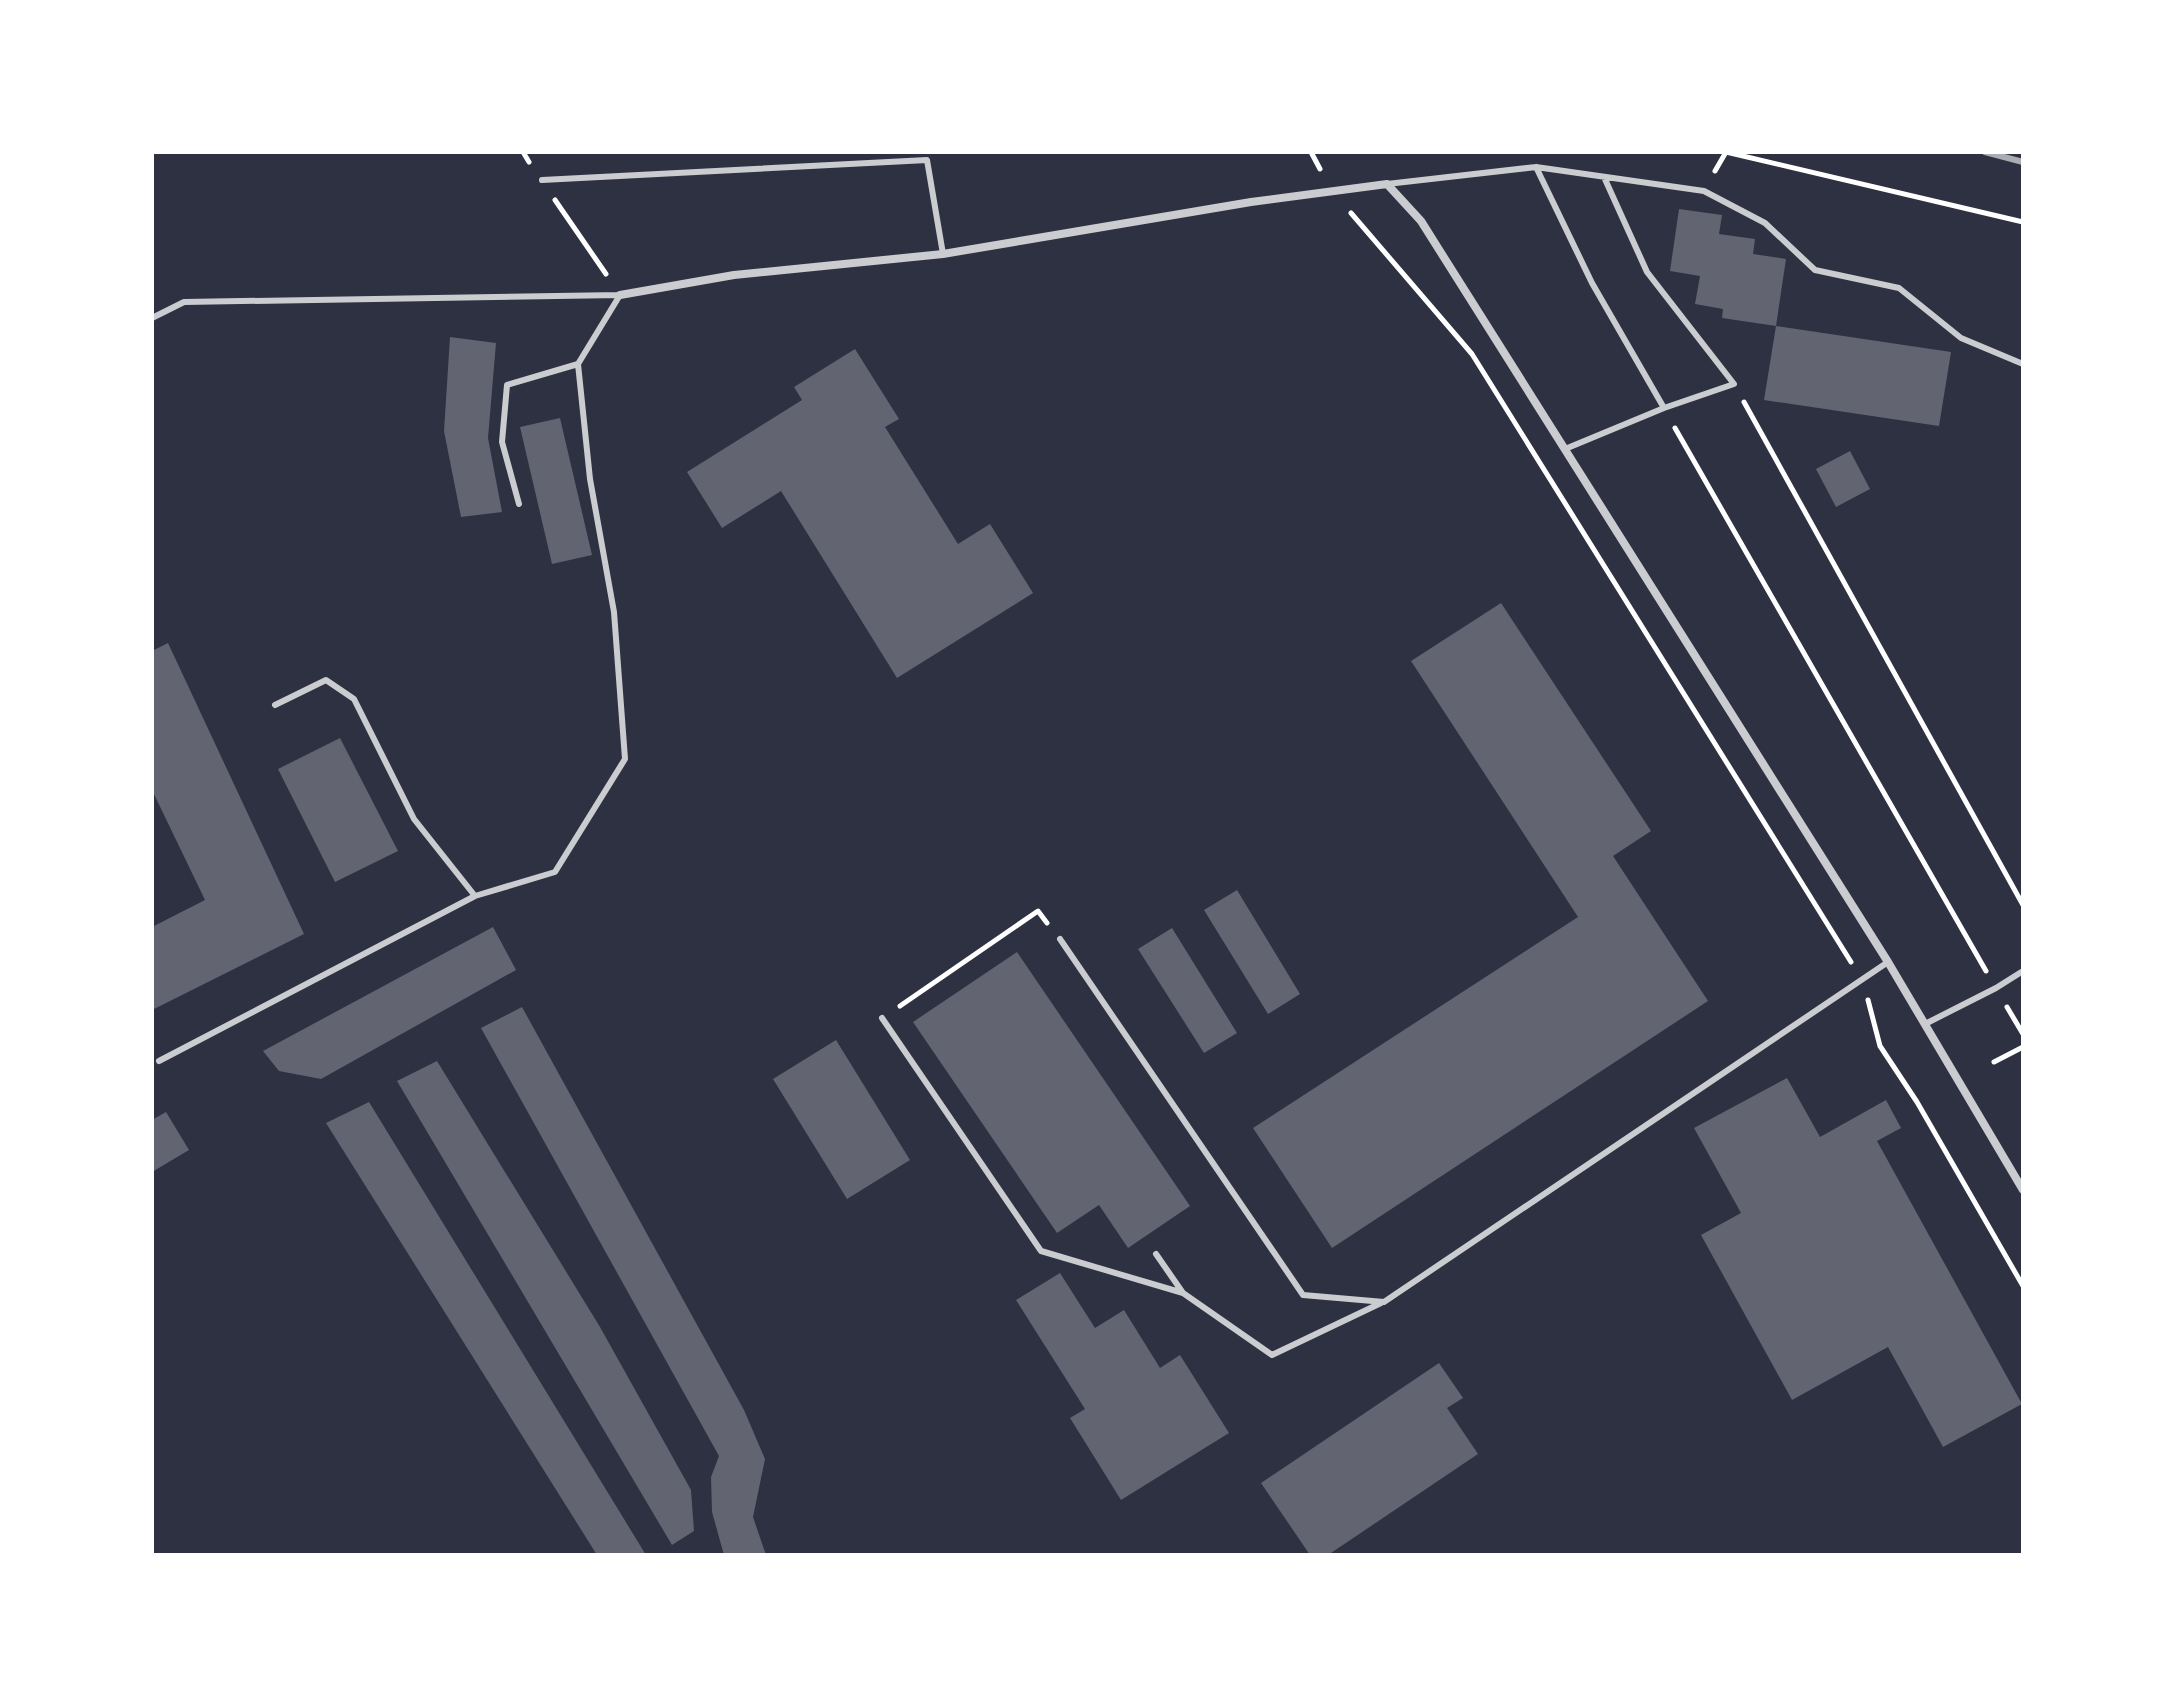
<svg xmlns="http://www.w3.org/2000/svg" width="2175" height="1707" font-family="'Work Sans',sans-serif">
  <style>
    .building { fill: #626471 }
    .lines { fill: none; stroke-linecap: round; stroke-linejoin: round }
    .path { stroke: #fff; stroke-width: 5 }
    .service { stroke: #caccd0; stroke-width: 6 }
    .minor { stroke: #caccd0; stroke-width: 8 }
    .rail { stroke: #abadb3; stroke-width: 6 }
  </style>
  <rect width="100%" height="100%" fill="#2d3142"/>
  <path class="building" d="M1679,209L1722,215L1719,234L1755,239L1753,254L1786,259L1776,326L1722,318L1723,309L1695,304L1700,276L1670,271Z
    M1776,326L1951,352L1939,426L1764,400Z
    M450,337L496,343L488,438L502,512L461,517L444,431Z
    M855,349L899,419L885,427L958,544L990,524L1033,593L897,678L781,491L722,528L687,472L802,400L794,387Z
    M560,418L592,555L552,564L520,427Z
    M1850,451L1870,489L1836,507L1816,469Z
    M1501,603L1651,831L1613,856L1708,1001L1332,1248L1253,1128L1578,917L1411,661Z
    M168,643L304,934L152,1010V927L205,900L152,790V651Z
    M340,738L398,851L335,882L278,769Z
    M1237,890L1300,994L1268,1014L1204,910Z
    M493,927L516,970L321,1079L279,1071L263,1051Z
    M1172,928L1237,1033L1204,1053L1138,949Z
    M1017,952L1190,1206L1128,1248L1099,1205L1057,1233L913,1022Z
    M522,1007L744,1410L765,1459L753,1517L766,1555H724L712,1512L711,1477L719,1456L481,1028Z
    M836,1040L910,1160L847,1199L773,1079Z
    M437,1061L600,1327L691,1490L694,1531L672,1545L397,1081Z
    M1787,1078L1820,1137L1886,1100L1901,1128L1877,1141L2022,1404L1943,1447L1888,1347L1792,1400L1701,1235L1741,1213L1694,1128Z
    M369,1102L646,1555H597L326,1123Z
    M166,1112L189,1150L152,1172V1120Z
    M1060,1273L1095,1328L1124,1310L1160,1368L1180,1355L1229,1433L1121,1500L1070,1418L1085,1409L1016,1300Z
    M1439,1363L1463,1398L1447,1408L1478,1454L1328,1555H1310L1261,1483Z"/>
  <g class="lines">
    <path class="path" d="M523,152L529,162
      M1311,152L1320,169
      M1715,171L1726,152L2023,222
      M555,200L606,274
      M1351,213L1472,354L1851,962
      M1744,402L2023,905
      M1675,428L1986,971
      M1868,1000L1880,1046L1917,1102L2023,1286
      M900,1006L1038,911L1047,923
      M2007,1007L2023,1034
      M1994,1062L2023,1047"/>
    <path class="service" d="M1536,167L1592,283L1664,408
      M542,180L927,160L943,254
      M1387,184L1536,167L1704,191L1765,223L1815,270L1899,288L1961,338L2023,364
      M152,318L184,302L620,295
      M1565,449L1664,408L1734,384L1647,272L1604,177
      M519,504L502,442L507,385L578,364
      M275,705L326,680L354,699L414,819L475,896
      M1060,939L1303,1295L1384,1302L1888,962
      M882,1018L1041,1251L1183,1293
      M1925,1024L1996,988L2023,971
      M159,1061L475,896L555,872L625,759L614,612L590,479L578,364L620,295
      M1156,1254L1183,1293L1272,1355L1381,1303"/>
    <path class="minor" d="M620,295L734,275L943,254L1251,202L1387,184L1421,221L1888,962L2023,1190"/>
    <path class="rail" d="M1985,152L2023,162"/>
  </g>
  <rect width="2175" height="1707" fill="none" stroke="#ffffff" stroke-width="308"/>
</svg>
